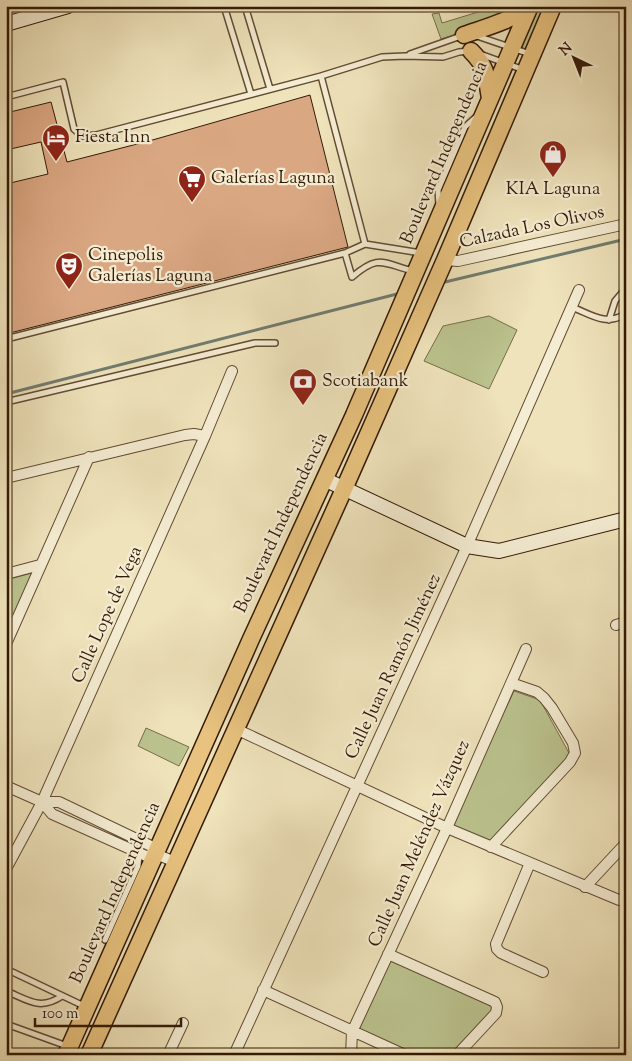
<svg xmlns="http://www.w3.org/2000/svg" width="632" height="1061" font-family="'Sorts Mill Goudy',serif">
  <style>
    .green { fill: #bbc38e; stroke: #776e4a }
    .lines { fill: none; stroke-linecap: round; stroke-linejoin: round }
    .stream { stroke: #717c70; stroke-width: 3 }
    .building { fill: #daa783; stroke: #331a06 }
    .lane-casing { stroke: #624c33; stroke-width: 8 }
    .street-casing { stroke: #624c33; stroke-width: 12 }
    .secondary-casing { stroke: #331a06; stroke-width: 16 }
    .primary-casing { stroke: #331a06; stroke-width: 19 }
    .lane { stroke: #f5edd3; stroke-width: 5 }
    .street { stroke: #f5edd3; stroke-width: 10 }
    .secondary { stroke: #f5edd3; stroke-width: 14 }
    .primary { stroke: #e8c27e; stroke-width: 16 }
    .labels { text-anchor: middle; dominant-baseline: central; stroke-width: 4.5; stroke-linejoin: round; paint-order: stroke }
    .poi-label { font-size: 18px; fill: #331a06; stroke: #f5edd3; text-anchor: start }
    .street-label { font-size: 18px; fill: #331a06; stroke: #f5edd3 }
  </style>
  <rect width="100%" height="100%" fill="#efe3bb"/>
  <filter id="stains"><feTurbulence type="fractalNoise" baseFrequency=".004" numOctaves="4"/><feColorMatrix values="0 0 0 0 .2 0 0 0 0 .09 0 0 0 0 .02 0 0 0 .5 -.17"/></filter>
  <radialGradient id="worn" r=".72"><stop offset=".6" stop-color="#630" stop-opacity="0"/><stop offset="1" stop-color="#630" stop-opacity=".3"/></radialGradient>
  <path class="green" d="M498,6H526L516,16L441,39L432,14L439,13L442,23Z
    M537,6H547L527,50L519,46Z
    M489,316L517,330L489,389L424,361L443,326Z
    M32,573L6,632V580Z
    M514,691L540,700L569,753L568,761L490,843L451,827Z
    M146,728L189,747L179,766L138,746Z
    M391,960L492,1005V1011L449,1055H413L359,1029Z"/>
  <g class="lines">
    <path class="stream" d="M445,282L626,239
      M6,394L397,294"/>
  </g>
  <path class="building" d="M310,95L348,247L6,334V184L48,174L41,142L6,150V113L51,102L67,162L149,141Z"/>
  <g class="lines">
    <g class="lane-casing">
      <path id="lane" d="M224,6L251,94
        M245,6L270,89
        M477,36L530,54
        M410,54L461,36
        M480,54L524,70
        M321,76L382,57L405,56L443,57L459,52L470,51
        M6,97L63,82L74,129L82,136L96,135L321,76L365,244L345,253L6,339
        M439,205L438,190L465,127L476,117
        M365,244L421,253
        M345,253L352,277C379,254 382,263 413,271
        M572,307C592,315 605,326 626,314
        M609,320L615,301L626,288
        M6,402L255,343H275
        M105,940L138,866L139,853
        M6,969L84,1006
        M6,991C28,1000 40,1011 62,996
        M6,1024L67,1046"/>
    </g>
    <g class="street-casing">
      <path id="street" d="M445,260L458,261L626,224
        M6,478L185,435L194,434L205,436
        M6,574L40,565
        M616,625L626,622
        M6,644L89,457
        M236,729L447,828L619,900
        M6,786L42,802H59L151,846L156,854
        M42,802L52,814L146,856L156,854L175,862
        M491,847L570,762L575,753L573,743L552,708L544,698L537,692L511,683
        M530,863L496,944L497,949L501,953L543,972
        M6,869L42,802L205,436L232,371
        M585,887L626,843
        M388,954L495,1002L497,1007L496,1013L457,1055
        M263,990L405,1055
        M168,1055L183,1023
        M234,1055L467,546L579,290
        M351,1055L352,1032L447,828L526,649"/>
    </g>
    <g class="secondary-casing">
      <path id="secondary" d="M6,24L68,6
        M324,479L467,546L499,551L626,519"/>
    </g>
    <g class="primary-casing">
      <path id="primary" d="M464,35C490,26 507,22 530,7
        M471,51C488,68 486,77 490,98
        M66,1055L251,639L354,415L530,6
        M89,1055L344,489L445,260L553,6"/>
    </g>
    <use href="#lane" class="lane"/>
    <use href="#street" class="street"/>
    <use href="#secondary" class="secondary"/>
    <use href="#primary" class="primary"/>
  </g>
  <defs>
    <g id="hotel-pin" transform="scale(1.4375)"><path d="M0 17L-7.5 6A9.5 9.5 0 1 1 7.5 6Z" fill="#8f2418" stroke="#f5edd3"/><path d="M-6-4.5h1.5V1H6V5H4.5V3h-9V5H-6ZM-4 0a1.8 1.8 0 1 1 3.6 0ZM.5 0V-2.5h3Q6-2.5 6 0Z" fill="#fff"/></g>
    <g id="shop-pin" transform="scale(1.4375)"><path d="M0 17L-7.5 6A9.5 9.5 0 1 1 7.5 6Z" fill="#8f2418" stroke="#f5edd3"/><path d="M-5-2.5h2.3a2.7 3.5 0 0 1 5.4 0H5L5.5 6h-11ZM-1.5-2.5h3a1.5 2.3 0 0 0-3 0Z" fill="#fff"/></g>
    <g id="supermarket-pin" transform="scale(1.4375)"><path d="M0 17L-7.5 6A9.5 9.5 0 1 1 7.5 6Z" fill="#8f2418" stroke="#f5edd3"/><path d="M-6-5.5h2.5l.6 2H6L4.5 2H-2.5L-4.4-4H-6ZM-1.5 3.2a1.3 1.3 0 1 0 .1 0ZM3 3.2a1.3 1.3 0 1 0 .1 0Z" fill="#fff"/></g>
    <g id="theatre-pin" transform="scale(1.4375)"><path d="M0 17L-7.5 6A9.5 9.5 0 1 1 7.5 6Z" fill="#8f2418" stroke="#f5edd3"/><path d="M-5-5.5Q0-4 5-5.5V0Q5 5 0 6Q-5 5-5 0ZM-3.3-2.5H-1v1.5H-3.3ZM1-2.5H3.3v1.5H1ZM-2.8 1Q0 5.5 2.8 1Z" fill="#fff"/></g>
    <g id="bank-pin" transform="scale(1.4375)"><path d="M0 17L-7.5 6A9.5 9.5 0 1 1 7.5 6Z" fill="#8f2418" stroke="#f5edd3"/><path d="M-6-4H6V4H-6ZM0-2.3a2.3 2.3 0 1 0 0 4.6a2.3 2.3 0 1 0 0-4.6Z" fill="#fff"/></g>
  </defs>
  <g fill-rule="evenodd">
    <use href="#hotel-pin" x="56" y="138"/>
    <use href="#shop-pin" x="553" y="154"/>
    <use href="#supermarket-pin" x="192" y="179"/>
    <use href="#theatre-pin" x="69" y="266"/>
    <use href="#bank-pin" x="303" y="382"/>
  </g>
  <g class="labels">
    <g class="poi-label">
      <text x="75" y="138">Fiesta Inn</text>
      <text x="211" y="179">Galerías Laguna</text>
      <text x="553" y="190" text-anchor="middle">KIA Laguna</text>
      <text x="88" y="256">Cinepolis<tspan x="88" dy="21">Galerías Laguna</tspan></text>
      <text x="322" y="382">Scotiabank</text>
    </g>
    <g class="street-label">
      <text transform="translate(445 153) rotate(-67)">Boulevard Independencia</text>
      <text transform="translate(532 228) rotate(-12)">Calzada Los Olivos</text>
      <text transform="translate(282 523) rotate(-65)">Boulevard Independencia</text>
      <text transform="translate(108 615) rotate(-66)">Calle Lope de Vega</text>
      <text transform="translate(394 667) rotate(-65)">Calle Juan Ramón Jiménez</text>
      <text transform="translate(420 844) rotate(-66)">Calle Juan Meléndez Vázquez</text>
      <text transform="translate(116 893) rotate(-66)">Boulevard Independencia</text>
    </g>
  </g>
  <rect width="632" height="1061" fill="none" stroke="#efe3bb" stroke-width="25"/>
  <rect x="8" y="8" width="617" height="1046" fill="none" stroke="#331a06" stroke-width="2.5"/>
  <rect x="12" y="12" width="607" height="1036" fill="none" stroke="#331a06"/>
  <g transform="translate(574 58) rotate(317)" stroke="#f5edd3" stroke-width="4" paint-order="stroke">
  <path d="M0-4L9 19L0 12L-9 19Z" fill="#331a06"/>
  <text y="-8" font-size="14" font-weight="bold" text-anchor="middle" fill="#331a06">N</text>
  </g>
  <path d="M35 1018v8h146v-8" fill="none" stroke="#331a06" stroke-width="2.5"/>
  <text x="42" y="1018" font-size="15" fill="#331a06" stroke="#f5edd3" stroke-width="4" paint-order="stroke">100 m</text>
  <rect width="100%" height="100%" filter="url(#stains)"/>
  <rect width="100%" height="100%" fill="url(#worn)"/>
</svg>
